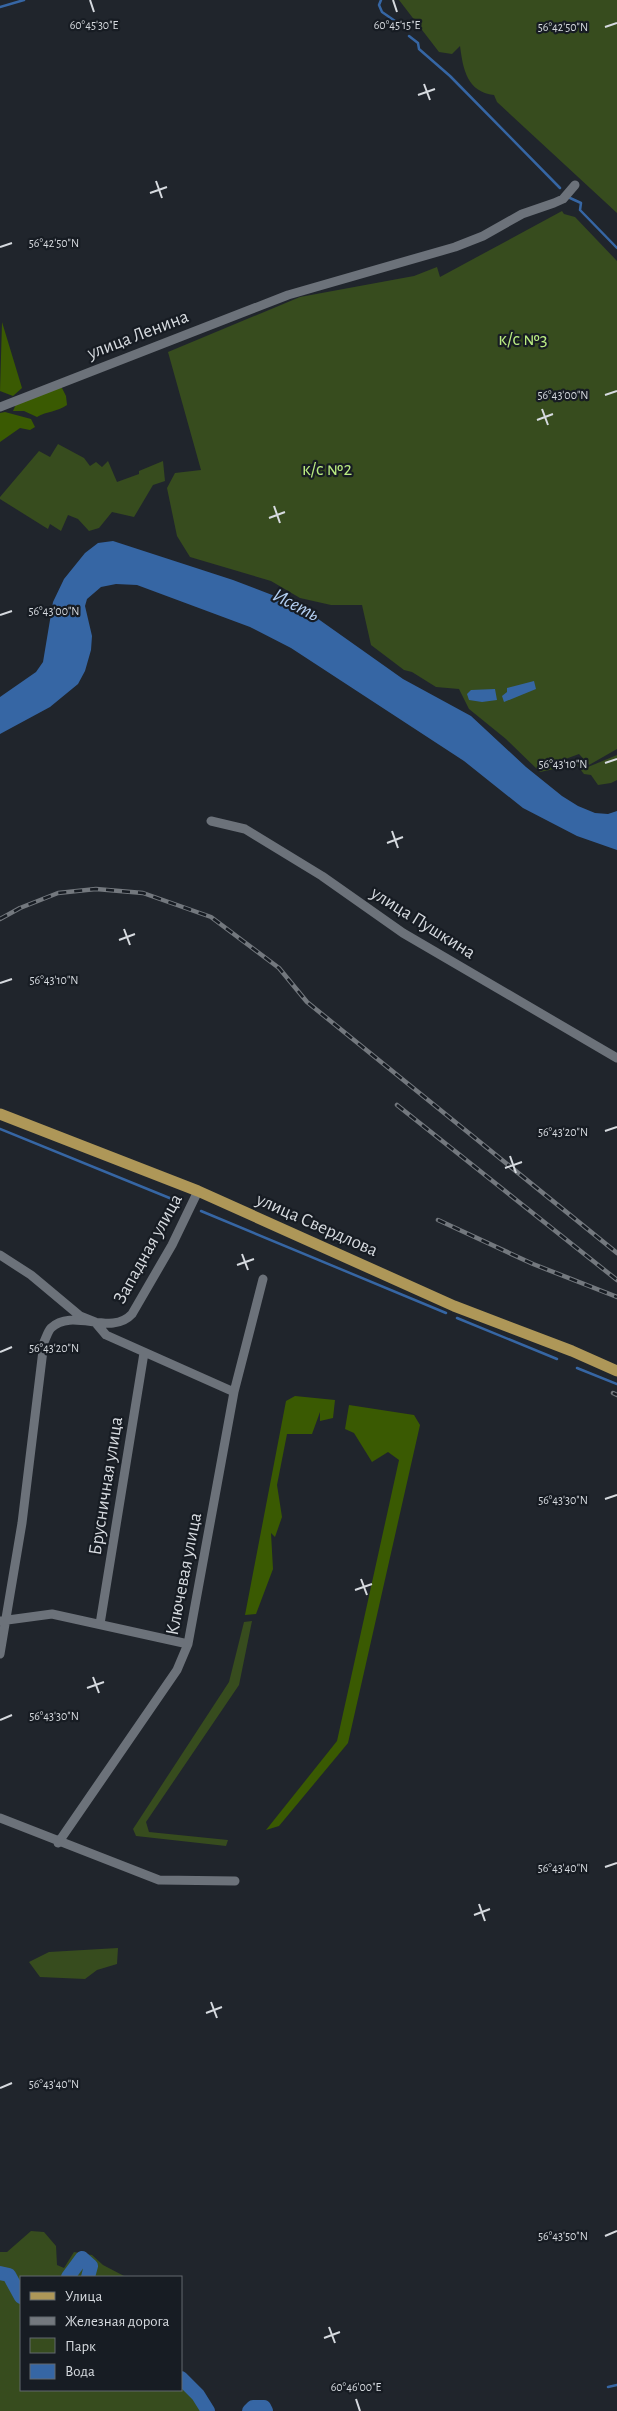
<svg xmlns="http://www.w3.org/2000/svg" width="617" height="2411" font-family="'Alegreya Sans',sans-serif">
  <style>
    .green { fill: #374c1e }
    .forest { fill: #3a5a02 }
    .water { fill: #3666a4 }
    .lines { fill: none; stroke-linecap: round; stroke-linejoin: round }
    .stream { stroke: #3666a4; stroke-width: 2.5 }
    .river { stroke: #3666a4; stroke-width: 14 }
    .minor { stroke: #6c727a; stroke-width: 9 }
    .major { stroke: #ae9758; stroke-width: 11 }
    .rail-casing { stroke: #73787e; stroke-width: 4.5 }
    .rail { stroke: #171c23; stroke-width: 2.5; stroke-dasharray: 8; stroke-linecap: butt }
    .ticks { fill: none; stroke: #d6dadf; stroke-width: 2 }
    .labels { text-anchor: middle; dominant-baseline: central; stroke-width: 4.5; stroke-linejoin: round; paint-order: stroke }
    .street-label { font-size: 19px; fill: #d6dadf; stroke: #171c23 }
    .park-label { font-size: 19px; fill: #baeb82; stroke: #171c23 }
    .water-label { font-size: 20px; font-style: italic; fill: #b3cef1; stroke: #171c23 }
    .ticks-label { font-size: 12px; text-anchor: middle; fill: #d6dadf; stroke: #171c23; stroke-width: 4.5; stroke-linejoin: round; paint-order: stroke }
  </style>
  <rect width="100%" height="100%" fill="#20252c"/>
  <path class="green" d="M399,0H617V213L497,102L494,95C467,92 463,69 460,46L452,54L439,52Z
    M562,211L564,214L575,217L617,261V749L589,765L579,754L560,761L559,768L540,772L506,739L469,709L459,689L436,687L412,672L404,670L371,645L362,605H331L300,598L271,581L190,557L177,536L167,488L175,473L201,470L168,352L300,297L414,276L437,267L440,277Z
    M58,444L84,458L90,466L96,462L102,467L108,461L117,482L139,474V471L163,461L165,481L153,485L134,517L112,512L99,528L89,531L78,519L68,515L61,531L50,524L48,529L0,499V497L39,451L50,457Z
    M617,755V780L611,783L598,785L591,775L584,774L576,764L583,762L588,767Z
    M252,1621L239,1685L146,1822L149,1832L228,1840L226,1846L136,1836L133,1829L229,1682L244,1622Z
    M118,1948L117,1964L97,1970L85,1979L40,1977L29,1962L49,1952Z
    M31,2231L44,2232L56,2246L57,2265L64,2268L74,2252L92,2255L103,2265L126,2277H21V2390H181V2376L207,2411H0V2252H7Z"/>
  <path class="forest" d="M2,322L22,388L13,396L0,391Z
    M61,386L66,396L67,405C57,412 47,411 37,417L24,411H13L16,404Z
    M5,412L31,419L35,427L30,430L20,428L0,442V413Z
    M295,1396L335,1400L333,1418L320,1421V1412L312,1434H287L277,1485L282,1517L275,1537L271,1533L273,1569L256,1614L245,1615L286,1401Z
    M349,1405L414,1415L420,1425L348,1743L279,1826L266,1830L337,1741L399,1460L388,1452L372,1462L354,1433L345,1429Z"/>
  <path class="water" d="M113,541L233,580L280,598L314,616L403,679L471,716L526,767L562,796L578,806L595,813L608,814L617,811V850L577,836L523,808L464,761L291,648L250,627L137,585L116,584L101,587L87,599L85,606L92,636L91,650L85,671L78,684L50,707L0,734V697L36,672L43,662L53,602L64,579L85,553L98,543Z
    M534,681L536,689L504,702L502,696L507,692V688Z
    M495,689L497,700L482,702L469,700L467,694L471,690Z"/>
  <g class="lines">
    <path class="stream" d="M381,0L379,5L382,12L398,23
      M0,7L24,0
      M409,36L418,43L419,49L450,76L560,188
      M570,198L581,203L580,210L617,248
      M0,1129L172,1199
      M201,1211L446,1313
      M457,1318L557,1359
      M577,1368L617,1384
      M608,2387L617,2385"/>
    <path class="river" d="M0,2273L9,2275L21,2297
      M68,2277L82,2258L91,2266L88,2277
      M181,2378L198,2395L208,2411
      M249,2411L253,2407H264L266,2411"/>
    <path class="minor" d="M0,407L288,295L455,247L483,236L522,214L554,203L563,199L575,185
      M211,821L245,829L322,876L403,933L617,1058
      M0,1255L31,1275L80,1316L95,1322L106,1335L234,1392
      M0,1621L52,1614L188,1644
      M100,1624L144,1353
      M0,1654L22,1523L44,1342C46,1338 48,1331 51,1328C73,1307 111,1337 132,1314L172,1245L198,1191
      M0,1818L159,1880L235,1881
      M58,1843L177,1670L188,1644L234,1392L263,1279"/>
    <path class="major" d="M0,1114L198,1191L454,1306L572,1351L617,1371"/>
    <g class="rail-casing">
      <path id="rail" d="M0,919L20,908L58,893L96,889L143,893L211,917L279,968L307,1002L617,1253
        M397,1105L617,1280
        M438,1220L533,1264L617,1297
        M613,1393L617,1395"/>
    </g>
    <use href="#rail" class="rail"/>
  </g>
  <path class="ticks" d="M90,0L94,12M393,0L397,12M605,27L617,23M424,84L430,100M418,95L435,89M156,181L162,198M150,193L167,187M0,247L12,243M605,395L617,391M542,409L548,425M537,420L553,414M274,506L280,523M269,518L285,512M0,615L12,611M605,763L617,759M392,831L398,848M387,843L403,837M124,929L130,945M119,940L135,934M0,983L12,979M605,1131L617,1127M510,1156L516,1173M505,1168L522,1162M242,1254L248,1270M237,1265L254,1259M0,1352L12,1347M605,1499L617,1495M361,1579L367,1595M355,1590L372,1584M93,1677L99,1693M87,1688L104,1682M0,1720L12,1715M605,1867L617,1863M479,1904L485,1921M474,1915L490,1909M211,2002L217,2018M206,2013L222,2007M0,2088L12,2083M605,2236L617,2231M329,2327L335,2343M324,2338L340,2332M356,2399L360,2411"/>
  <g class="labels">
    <g class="street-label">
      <text transform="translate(138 335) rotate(-21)">улица Ленина</text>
      <text transform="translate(423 923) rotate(32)">улица Пушкина</text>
      <text transform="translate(317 1225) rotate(24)">улица Свердлова</text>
      <text transform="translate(148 1249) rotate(-61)">Западная улица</text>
      <text transform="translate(106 1486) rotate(-81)">Брусничная улица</text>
      <text transform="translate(184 1574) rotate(-79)">Ключевая улица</text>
    </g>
    <g class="park-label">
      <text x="523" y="339">к/с №3</text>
      <text x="327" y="469">к/с №2</text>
    </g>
    <g class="water-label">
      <text transform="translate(296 605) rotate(27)">Исеть</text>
    </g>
  </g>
  <g class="ticks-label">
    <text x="94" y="29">60°45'30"E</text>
    <text x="397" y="29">60°45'15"E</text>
    <text x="563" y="31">56°42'50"N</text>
    <text x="54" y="247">56°42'50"N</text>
    <text x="563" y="399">56°43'00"N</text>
    <text x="54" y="615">56°43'00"N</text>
    <text x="563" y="768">56°43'10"N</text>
    <text x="54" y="984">56°43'10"N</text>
    <text x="563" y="1136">56°43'20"N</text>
    <text x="54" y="1352">56°43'20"N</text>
    <text x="563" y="1504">56°43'30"N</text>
    <text x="54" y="1720">56°43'30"N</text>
    <text x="563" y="1872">56°43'40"N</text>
    <text x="54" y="2088">56°43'40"N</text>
    <text x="563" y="2240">56°43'50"N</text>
    <text x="356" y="2391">60°46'00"E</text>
  </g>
  <rect x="20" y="2276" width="162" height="115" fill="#171c23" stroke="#63686e"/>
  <rect x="30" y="2292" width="25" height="8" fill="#ae9758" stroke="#63686e"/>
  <text x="65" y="2301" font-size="15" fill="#d6dadf">Улица</text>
  <rect x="30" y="2317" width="25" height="8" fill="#73787e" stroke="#63686e"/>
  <text x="65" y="2326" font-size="15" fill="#d6dadf">Железная дорога</text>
  <rect x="30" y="2338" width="25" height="15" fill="#374c1e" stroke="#63686e"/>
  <text x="65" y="2351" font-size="15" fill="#d6dadf">Парк</text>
  <rect x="30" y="2364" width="25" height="15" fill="#3666a4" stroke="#63686e"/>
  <text x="65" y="2376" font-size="15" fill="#d6dadf">Вода</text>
</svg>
